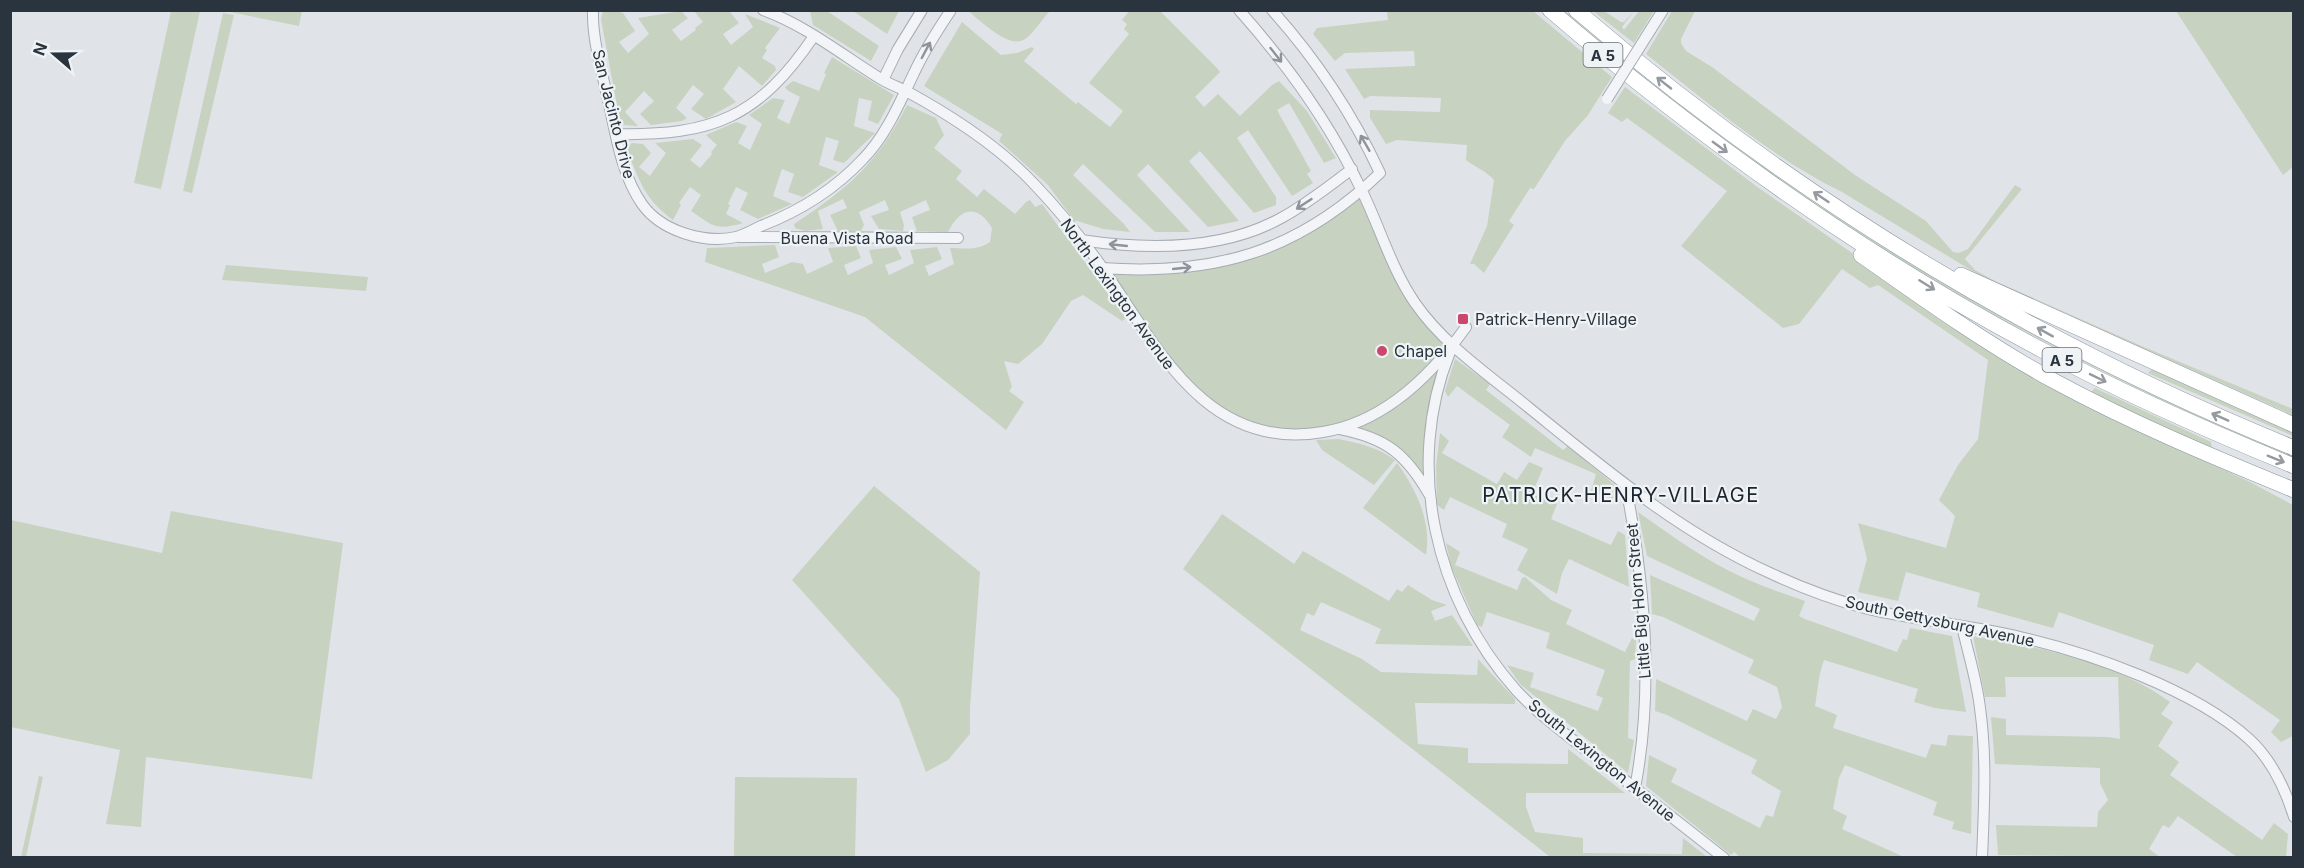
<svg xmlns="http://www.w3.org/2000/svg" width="2304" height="868" font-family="Inter,sans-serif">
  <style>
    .green { fill: #c8d2c1 }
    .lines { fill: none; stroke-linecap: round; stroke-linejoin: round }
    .minor-casing { stroke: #a5acb2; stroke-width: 12 }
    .highway-casing { stroke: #87949f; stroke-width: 16 }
    .minor { stroke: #f2f4f7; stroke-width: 10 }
    .highway { stroke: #fff; stroke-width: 15 }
    .minor-bridge-casing { stroke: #a5acb2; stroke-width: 12; stroke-linecap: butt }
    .minor-bridge { stroke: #f2f4f7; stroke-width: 10 }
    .oneway { stroke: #8e949b }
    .oneway2 { stroke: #949a9f }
    .poi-dot { fill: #cb476d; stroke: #eff3f6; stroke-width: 2 }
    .labels { text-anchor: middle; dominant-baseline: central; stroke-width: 4.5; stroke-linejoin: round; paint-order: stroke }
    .shield { fill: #eff3f6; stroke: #646d76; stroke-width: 1.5 }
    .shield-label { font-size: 15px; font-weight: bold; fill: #29343f }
    .street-label { font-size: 16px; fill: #29343f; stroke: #eff3f6 }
    .poi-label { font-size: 16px; fill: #29343f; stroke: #eff3f6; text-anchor: start }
    .quarter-label { font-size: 20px; letter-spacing: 1.5px; fill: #1b2530; stroke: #eff3f6 }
  </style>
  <rect width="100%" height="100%" fill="#e0e4e8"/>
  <path class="green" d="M612,10L623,13L635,31L619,42L628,53L649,34L638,18L681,11L688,18L672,30L681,41L696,30L695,28L703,22L694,11L730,12L739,23L723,34L731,45L753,27L745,14L780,28L765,48L767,50L762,58L775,66L776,70L762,86L739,66L723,89L736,102L706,119L691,109L704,94L693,85L676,108L687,118L682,121L651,125L640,114L654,101L644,91L625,112L638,126L624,125L620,122L601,19L603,11Z
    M171,11H200L161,189L134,183Z
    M225,11H302L299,26Z
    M810,11H827L879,46L871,61L813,25Z
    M853,11H899L887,34Z
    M968,11L1050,10V11C1042,19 1034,33 1025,39C1009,50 980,20 968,11Z
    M1129,11H1160L1216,67L1220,72L1195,97L1204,107L1218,94L1240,116L1272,85L1279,81L1307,111L1336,158L1324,163L1289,103L1277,110L1311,171L1307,174L1313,183L1292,196L1248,130L1237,138L1276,197V205L1254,213L1200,151L1189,161L1239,221L1208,227L1148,164L1137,175L1190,232H1155L1083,164L1073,175L1124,224L1130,232L1103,229L1074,220L1047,184L999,141L1002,134L924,86L962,22L1001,55L1017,53L1032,47L1034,49L1024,61L1076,104L1078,102L1110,127L1123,111L1089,83L1129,34L1124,29L1127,24L1122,20Z
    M1387,11H1533L1612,77L1588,115L1565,141L1534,189L1530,188L1509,221L1514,225L1484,273L1474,264H1470L1487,226L1494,180C1485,170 1475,167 1466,160L1467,145L1397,140L1386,144L1370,118V110L1440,112L1441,98L1370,96L1364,99L1345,69L1415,66L1414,51L1345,53L1335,61L1313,34L1317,28L1388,20Z
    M1561,11H1565C1782,198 2028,347 2293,455V459C2119,385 1951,299 1794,191C1713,135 1637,73 1561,11Z
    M1593,11H1604L1621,22H1624L1634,11L1622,27L1624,30L1639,11H1654L1634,43Z
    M1672,11H1695L1681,39V43L1686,51L1712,67L1855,175L1926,221L1953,252L1959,253L1968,249L2015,185L2022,189L1965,259L1975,270L1997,282L2144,347L2293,409V415L1984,278L1842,192C1771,157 1708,103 1646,54Z
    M2176,11H2293V167L2283,175Z
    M223,13L234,15L192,193L183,191Z
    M832,57L894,95L878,124L868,120L872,101L859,98L854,126L875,133L844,163L833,160L839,141L826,137L819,165L838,172L803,197L788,192L794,174L782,169L773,196L792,204L758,219L740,210L748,193L736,187L728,204L730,205L726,214L743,223C716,231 713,226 691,211L701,195L690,187L679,203L681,205L673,220C645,199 641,184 628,153V147L632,143L643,144L651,153L639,167L650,176L666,153L655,143L693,139L702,145L690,160L700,168L712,154L711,152L717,145L706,135L736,122L747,126L738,143L750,150L762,124L749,115L773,98L785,100L777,118L789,124L800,97L787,90L785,87L793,81L819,91L826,74L824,73Z
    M1625,87L1756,186L1882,274L2143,432L2248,481L2293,505V736L2281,742L2271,732L2280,720L2197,662L2188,674L2149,660L2154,645L2059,612L2053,628L1977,607L1980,593L1906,572L1898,601L1858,592L1867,559L1858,523L1946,548L1955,516L1939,500L1958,465L1978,439L1988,360L1878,285L1870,288L1842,269L1799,324L1783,328L1681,246L1727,191L1627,118L1622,122L1608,113Z
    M907,105L936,118L944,135L934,148L962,171L956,179L977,197L984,189L1015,214L1026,202L1030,200L1035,207L1042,204L1126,318L1122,321L1083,295L1071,301L1042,344L1018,364L1004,361L1012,387L1009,391L1024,402L1006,430L865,317L705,262L707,248L775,245L779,257L762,264L765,273L792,262L803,264L807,274L833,262L828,248L856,246L861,258L844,265L848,275L873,263L869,250L896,247L902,259L885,265L889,275L914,263L910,250L937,247L942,259L925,266L929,276L954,264L950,248C965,248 977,251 990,242L992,228C977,203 960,208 948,232L917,231L912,217L930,210L926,200L900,212L904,225L903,231L879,229L871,216L889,210L885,200L859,212L864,225L861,231H838L830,215L847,208L843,199L818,211L823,229L805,231L795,228L794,224L797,222C851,186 877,163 907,105Z
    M1362,191L1394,265L1452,346L1434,409L1430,496L1402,456L1352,431L1315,434L1247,427L1187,385L1102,268L1123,270L1252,255Z
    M226,265L368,277L366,291L222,280Z
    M2022,355L2091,392L2095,388L2211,442L2212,450L2068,382Z
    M1455,359L1490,384L1486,390L1563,450L1568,446L1617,487L1618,502L1591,491L1596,474L1535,448L1531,457L1502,437L1510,425L1457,386L1448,397L1445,391Z
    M2154,367L2293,429V436L2148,373Z
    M1440,433L1449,441L1442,453L1497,484L1504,472L1517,480L1529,462L1543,468L1532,494L1557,504L1551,519L1611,545L1618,531L1625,535L1629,587L1569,559L1562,573L1557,594L1517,570L1528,549L1502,537L1507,524L1450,497L1444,510L1437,505L1436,466Z
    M1338,439C1359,443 1377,447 1395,460L1374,485L1322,450L1316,440Z
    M1397,463C1416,489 1432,522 1426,555L1363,508Z
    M874,486L980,572L970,708V734L948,760L926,772L899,699L792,580Z
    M171,511L343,543L312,779L146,757L141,827L106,824L120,750L11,727V520L162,553Z
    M1638,512C1672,536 1706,561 1744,578C1764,587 1785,594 1805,601L1799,616L1805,619L1897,652L1903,639L1907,640L1910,628L1952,636L1966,712L1935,708L1914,702L1918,689L1824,660L1820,673L1815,706L1837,715L1833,728L1926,758L1931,744L1946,746L1948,735L1973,736L1971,834L1952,829L1954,822L1933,815L1937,802L1845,765L1839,778L1833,809L1847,816L1842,829L1904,857H1740L1734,852L1731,855L1646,786L1649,755L1677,769L1671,782L1760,828L1766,815L1773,817L1781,791L1751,773L1757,760L1667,715L1655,711L1656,679L1747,721L1753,709L1776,719L1782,707L1777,687L1748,673L1754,660L1663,617L1652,614L1650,575L1754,621L1760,609L1647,556Z
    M1222,514L1294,564L1303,551L1389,601L1397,589L1402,592L1408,585L1432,600L1447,605L1431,611L1435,621L1452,615L1473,646L1375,644L1381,629L1321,602L1314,616L1307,613L1300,630L1362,659L1381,672L1477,675L1478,659L1515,699V704L1415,703L1418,744L1468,748V763L1568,764V749L1625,793H1526V807L1535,832L1583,838V853L1682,854L1683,838L1707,857H1550L1183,569Z
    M1446,543L1460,552L1455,565L1517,590L1522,578L1525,577L1551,600L1572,610L1566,624L1625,652L1632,638L1636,641L1635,659L1630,661L1628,738L1634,740L1628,773L1520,684L1507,665L1534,673L1530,687L1598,711L1603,698L1596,695L1605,670L1546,648L1550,633L1487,612L1482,627L1477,625L1451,566Z
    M1973,636C2039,647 2114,661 2170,702L2161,714L2173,722L2158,746L2179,762L2170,775L2262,840L2274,823L2288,834L2286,857H2237L2178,816L2169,828L2163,825L2149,849L2160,857L1998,855L1996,825L2097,827L2098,812L2108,800L2100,783V768L1995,764L1991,717L2006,719V735L2108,737L2120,739L2118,677H2005L2006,697H1985Z
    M39,776L43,777L26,857H21Z
    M735,777L857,778L855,857H734Z"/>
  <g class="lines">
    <g class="minor-casing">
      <path id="minor" d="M593,10C592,40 602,71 608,100C616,134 621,174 642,204C661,231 704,244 736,237C744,235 753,230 761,226C800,211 834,190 863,159C886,136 900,102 914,73C924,51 937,31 951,10
        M763,10C807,26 842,55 881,79C889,84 898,87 906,91C952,116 999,146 1035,185C1060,211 1083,240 1104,270C1158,349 1208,452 1323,432C1384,422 1431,376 1466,327
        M1239,10C1287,64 1330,124 1361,189C1380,227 1391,268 1415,303C1444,345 1489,375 1528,407C1605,469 1679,532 1770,573C1802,588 1834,600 1868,609C1918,621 1970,625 2020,637C2090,653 2195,690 2249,739C2271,759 2285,788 2294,817
        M1651,29L1663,10
        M883,80L898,49L922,10
        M616,134C713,136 759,117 814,36
        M739,237L958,238
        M1081,240C1147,250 1223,251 1283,217C1308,203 1329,186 1352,169
        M1102,268C1214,276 1298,252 1380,173C1353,115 1315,58 1272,10
        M1450,352C1404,466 1435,599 1516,690C1541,717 1573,740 1603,763C1643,794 1683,826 1724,858
        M1340,429C1386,438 1406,454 1429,494
        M1626,487C1645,584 1654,690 1635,788
        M1962,626C1968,653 1977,681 1980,708C1987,758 1984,808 1982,858"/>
    </g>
    <g class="highway-casing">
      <path id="highway" d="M1550,10C1702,140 1865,257 2042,350C2123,393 2208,431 2294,466
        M1576,10C1790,194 2032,342 2294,448
        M1861,255C1925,300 1988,345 2056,382C2132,423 2213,457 2294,490
        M1961,275L2294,425"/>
    </g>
    <use href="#minor" class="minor"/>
    <use href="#highway" class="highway"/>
    <g class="minor-bridge-casing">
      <path id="minor-bridge" d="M1607,99L1651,29"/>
    </g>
    <use href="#minor-bridge" class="minor-bridge"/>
  </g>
  <defs><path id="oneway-shaft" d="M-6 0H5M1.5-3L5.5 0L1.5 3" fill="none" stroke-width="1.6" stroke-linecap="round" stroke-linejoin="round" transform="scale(1.5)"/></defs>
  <g class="oneway">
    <use href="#oneway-shaft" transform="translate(926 50) rotate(-62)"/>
    <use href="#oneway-shaft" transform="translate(1276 55) rotate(52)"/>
    <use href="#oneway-shaft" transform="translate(1365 143) rotate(-120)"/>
    <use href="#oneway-shaft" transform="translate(1304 204) rotate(147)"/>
    <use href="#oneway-shaft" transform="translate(1118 245) rotate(-174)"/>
    <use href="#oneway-shaft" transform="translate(1182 268) rotate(-6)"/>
  </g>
  <g class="oneway2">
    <use href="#oneway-shaft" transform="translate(1664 83) rotate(-142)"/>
    <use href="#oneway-shaft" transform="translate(1720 147) rotate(36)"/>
    <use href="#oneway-shaft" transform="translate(1821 197) rotate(-146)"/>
    <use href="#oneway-shaft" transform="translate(1927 285) rotate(32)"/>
    <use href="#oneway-shaft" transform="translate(2045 332) rotate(-151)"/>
    <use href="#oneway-shaft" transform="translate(2098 378) rotate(26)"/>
    <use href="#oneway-shaft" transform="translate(2220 417) rotate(-156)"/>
    <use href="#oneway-shaft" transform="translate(2276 459) rotate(22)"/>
  </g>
  <g class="poi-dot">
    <rect x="1457" y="313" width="12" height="12" rx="3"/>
    <circle cx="1382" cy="351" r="6"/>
  </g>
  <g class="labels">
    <g class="shield">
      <rect x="1583.5" y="43" width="39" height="24" rx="4.5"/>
      <rect x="2042.5" y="348" width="39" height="24" rx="4.5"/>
    </g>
    <g class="shield-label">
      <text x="1603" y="55">A 5</text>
      <text x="2062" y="360">A 5</text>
    </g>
    <g class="street-label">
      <text transform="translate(614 114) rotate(76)">San Jacinto Drive</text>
      <text x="847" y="238">Buena Vista Road</text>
      <text transform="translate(1118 294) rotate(54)">North Lexington Avenue</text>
      <text transform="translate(1638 601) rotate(-95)">Little Big Horn Street</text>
      <text transform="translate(1940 621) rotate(12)">South Gettysburg Avenue</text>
      <text transform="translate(1602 760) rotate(39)">South Lexington Avenue</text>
    </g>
    <g class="poi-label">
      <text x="1475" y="319">Patrick-Henry-Village</text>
      <text x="1394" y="351">Chapel</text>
    </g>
    <g class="quarter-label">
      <text x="1621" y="495">PATRICK-HENRY-VILLAGE</text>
    </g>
  </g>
  <rect width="2304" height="868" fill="none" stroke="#29343f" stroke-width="24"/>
  <g transform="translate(54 54) rotate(290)" stroke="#eff3f6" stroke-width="4.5" paint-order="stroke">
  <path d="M0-4.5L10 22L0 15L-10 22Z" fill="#29343f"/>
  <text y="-9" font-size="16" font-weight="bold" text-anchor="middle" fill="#29343f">N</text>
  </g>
</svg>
